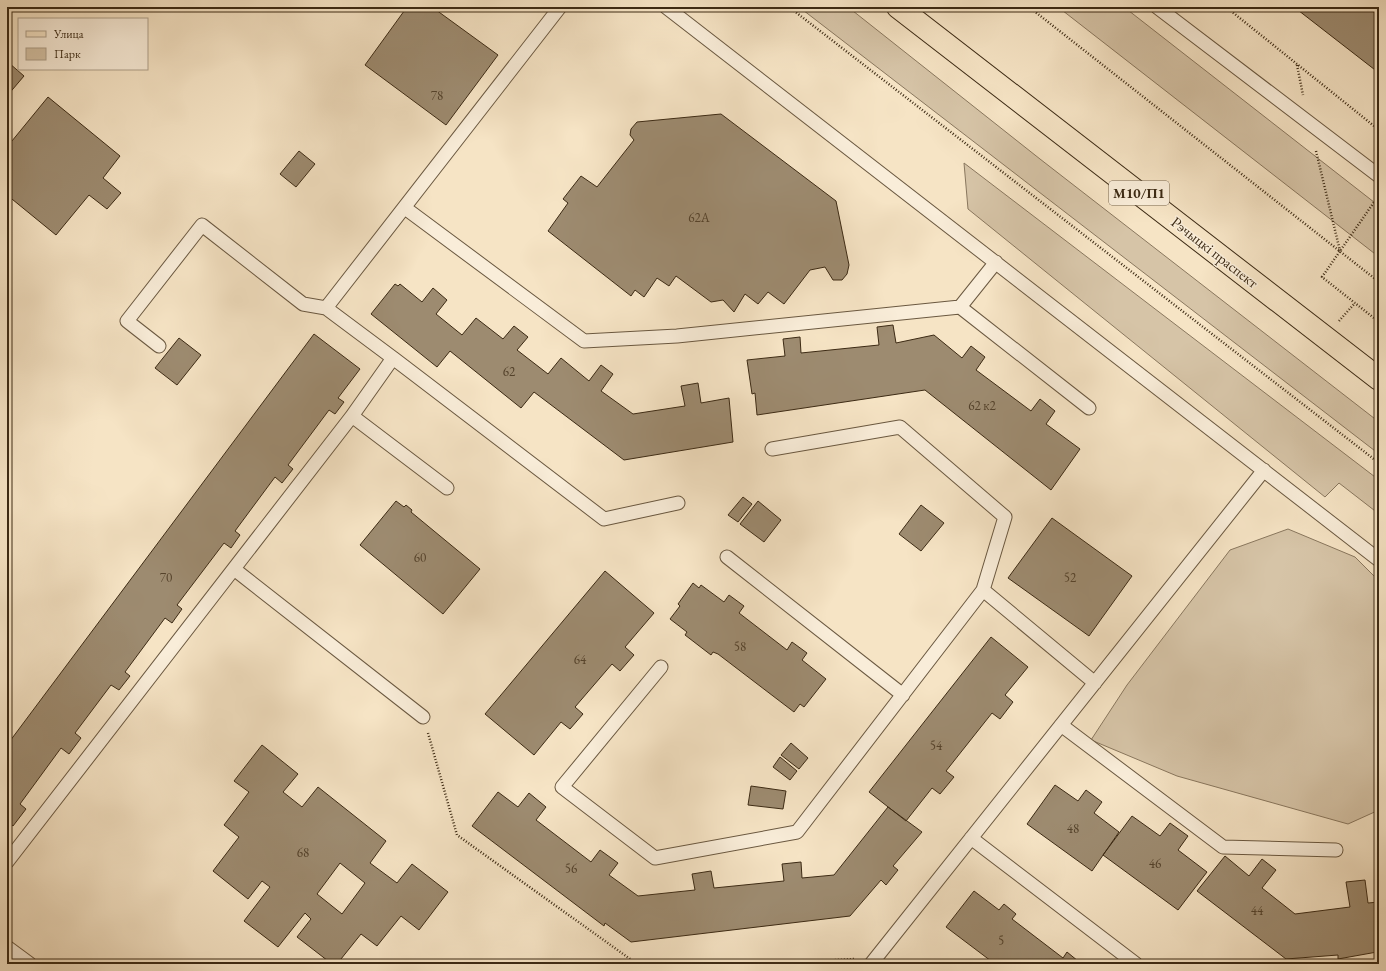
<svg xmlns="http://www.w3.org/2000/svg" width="1386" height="971" font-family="'EB Garamond',serif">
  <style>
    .green { fill: #d6c4a7; stroke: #89775e }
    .building { fill: #9d8b70; stroke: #3c2a14; fill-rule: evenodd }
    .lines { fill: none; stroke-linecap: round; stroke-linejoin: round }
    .lane-casing { stroke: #6a5840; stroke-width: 15 }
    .primary-casing { stroke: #3c2a14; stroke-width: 24 }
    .path { stroke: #3c2a14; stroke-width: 2.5; stroke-dasharray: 1 2; stroke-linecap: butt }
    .lane { stroke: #f9edd9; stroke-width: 13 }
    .primary { stroke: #f6e4c5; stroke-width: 22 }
    .labels { text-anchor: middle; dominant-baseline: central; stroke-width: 3; stroke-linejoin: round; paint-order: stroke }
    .number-label { font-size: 13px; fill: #54422b }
    .shield { fill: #f9edd9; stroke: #75644f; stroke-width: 1 }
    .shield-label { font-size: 14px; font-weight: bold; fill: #3c2a14 }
    .street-label { font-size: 15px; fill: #3c2a14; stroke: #f9edd9 }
  </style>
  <rect width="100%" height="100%" fill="#f6e4c5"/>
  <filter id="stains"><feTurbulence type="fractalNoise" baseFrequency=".005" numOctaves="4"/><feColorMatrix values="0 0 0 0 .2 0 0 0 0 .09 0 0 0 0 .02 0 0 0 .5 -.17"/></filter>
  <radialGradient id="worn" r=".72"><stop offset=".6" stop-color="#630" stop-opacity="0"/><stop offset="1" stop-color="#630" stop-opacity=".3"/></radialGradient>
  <path class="green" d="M799,7H848L1040,159L1379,422V454Z
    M1058,7H1124L1379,206V257Z
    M964,163L1379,480V514L1339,483L1325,497L968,209Z
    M1288,529L1355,557L1379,581V810L1348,824L1177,776L1091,740L1127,685L1230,550Z"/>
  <path class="building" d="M407,7H432L498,55L446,125L365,65Z
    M1294,7H1367L1379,16V73Z
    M9,63L24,76L7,96V66Z
    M48,97L120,156L103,178L121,193L107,209L89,195L56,235L7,195V147Z
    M721,114L836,201L849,265L847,274L842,280H833L825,267L810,270L784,304L768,292L758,304L745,294L734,312L723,300L711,302L676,276L669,286L657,278L644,297L635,290L631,296L548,231L568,203L563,199L581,176L597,187L634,140L630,135L631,129L637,122Z
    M299,151L315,164L296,187L280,174Z
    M395,284L398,286L400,284L422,302L433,288L447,300L436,314L462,335L476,318L503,339L514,326L528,337L517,350L548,374L561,358L589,381L601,365L613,374L601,391L633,414L685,406L681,386L698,383L701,403L729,398L733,442L624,460L534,392L521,408L450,351L437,367L371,314Z
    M893,325L896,343L934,335L962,358L971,346L985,357L976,370L1031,411L1040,399L1055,411L1046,424L1080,449L1051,490L925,390L757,415L755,393L752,394L747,360L785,356L783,339L800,337L801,353L879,345L877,327Z
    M314,334L360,369L338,398L344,402L335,414L329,410L288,465L293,469L282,483L275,477L235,531L240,535L231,548L224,543L177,605L182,609L172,623L165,618L125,672L130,676L119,690L111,685L75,733L81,738L69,754L61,748L20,804L26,809L13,826L7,821V745Z
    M179,338L201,355L177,385L155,368Z
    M743,497L752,504L738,522L728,515Z
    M396,501L404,507L406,505L412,510L411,512L480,569L443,614L360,545Z
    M758,501L781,520L764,542L740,524Z
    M921,505L944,523L921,551L899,534Z
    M1052,518L1132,576L1089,636L1008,578Z
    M605,571L654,613L625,647L634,655L620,671L612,664L575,707L583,714L570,729L561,722L534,755L485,714Z
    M693,583L699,588L701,585L724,602L729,595L744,606L739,613L787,650L792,642L807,653L802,660L826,679L804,707L800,704L794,712L718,654L713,652L711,655L685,635L687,632L670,619L680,606L678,604Z
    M991,637L1028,667L1005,695L1013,702L1000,719L992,713L946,771L954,777L940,794L932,788L906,821L869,792Z
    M791,743L808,758L799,769L781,755Z
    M262,745L298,774L283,792L302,807L318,787L386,841L370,863L397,883L412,864L448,892L419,930L401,916L377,946L361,934L337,964H332L297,937L311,919L305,913L278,947L244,921L270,887L262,881L248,899L213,871L239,837L224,825L249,792L234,781ZM340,863L365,883L342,914L317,894Z
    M780,757L797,771L790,780L773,767Z
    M1055,785L1078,801L1086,790L1102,802L1094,813L1119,832L1092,871L1027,824Z
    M751,786L786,791L783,809L748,805Z
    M498,792L518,807L529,793L546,807L536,820L591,862L600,850L618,863L609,875L638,896L695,890L692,874L711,871L714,888L784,881L782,864L801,862L802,878L834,875L888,807L922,832L893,866L898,870L886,885L881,880L850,916L631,942L605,923L604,926L472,826Z
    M1132,816L1160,836L1170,823L1188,836L1178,850L1207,872L1178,910L1103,855Z
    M1225,856L1249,876L1262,859L1276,870L1262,888L1295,914L1350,907L1346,882L1365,880L1368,903L1379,902V946L1377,952L1338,959V955L1286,959L1197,891Z
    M974,891L999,910L1004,904L1016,914L1012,919L1063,958L1067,952L1078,961L1076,964H995L946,927Z"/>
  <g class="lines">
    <g class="lane-casing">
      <path id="lane" d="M666,7L1379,560
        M1157,7L1379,176
        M405,208L584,341L677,336L960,307L996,262
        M960,307L1089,408
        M159,346L127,321L202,225L303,304L326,308
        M393,358L604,519L678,503
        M352,416L447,488
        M772,449L900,427L1005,517L983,590L1095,683
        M727,557L903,695
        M234,569L423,717
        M661,667L562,787L655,858L797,832L983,590
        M1061,725L1223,847L1336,850
        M971,838L1136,964
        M7,862L352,416L393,358L326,308L560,7
        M7,947L30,964
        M871,964L1264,470"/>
    </g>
    <g class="primary-casing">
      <path id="primary" d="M898,7L1379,379"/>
    </g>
    <path class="path" d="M789,7L1379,463
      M1029,7L1379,282
      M1226,7L1379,130
      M1297,65L1303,95
      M1316,151L1340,251
      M1379,195L1322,277L1379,322
      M1339,321L1355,303
      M428,733L457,835L637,964
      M757,964L855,959"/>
    <use href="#lane" class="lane"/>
    <use href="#primary" class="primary"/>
  </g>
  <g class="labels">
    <g class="number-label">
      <text x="437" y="95">78</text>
      <text x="699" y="217">62А</text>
      <text x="509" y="371">62</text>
      <text x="982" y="405">62 к2</text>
      <text x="420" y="557">60</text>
      <text x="166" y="577">70</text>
      <text x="1070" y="577">52</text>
      <text x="740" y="646">58</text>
      <text x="580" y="659">64</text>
      <text x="936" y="745">54</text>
      <text x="1073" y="828">48</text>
      <text x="303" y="852">68</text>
      <text x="1155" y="863">46</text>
      <text x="571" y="868">56</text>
      <text x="1257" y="910">44</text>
      <text x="1001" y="940">5</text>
    </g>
    <rect class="shield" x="1109" y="181" width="60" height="24" rx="3"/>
    <g class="shield-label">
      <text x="1139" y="193">М10/П1</text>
    </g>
    <g class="street-label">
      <text transform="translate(1215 252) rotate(38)">Рэчыцкі праспект</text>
    </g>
  </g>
  <rect width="1386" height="971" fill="none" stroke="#f6e4c5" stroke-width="24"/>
  <rect x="8" y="8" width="1370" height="955" fill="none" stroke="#3c2a14" stroke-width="2"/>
  <rect x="12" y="12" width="1362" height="947" fill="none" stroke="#3c2a14"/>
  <rect x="18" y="18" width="130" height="52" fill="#f9edd9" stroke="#ad9f8a"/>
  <rect x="26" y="31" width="20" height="6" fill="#f6e4c5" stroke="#ad9f8a"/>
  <text x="54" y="38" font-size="12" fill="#3c2a14">Улица</text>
  <rect x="26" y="48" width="20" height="12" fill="#d6c4a7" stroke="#ad9f8a"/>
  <text x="54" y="58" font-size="12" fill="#3c2a14">Парк</text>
  <rect width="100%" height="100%" filter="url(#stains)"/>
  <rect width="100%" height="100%" fill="url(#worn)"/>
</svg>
